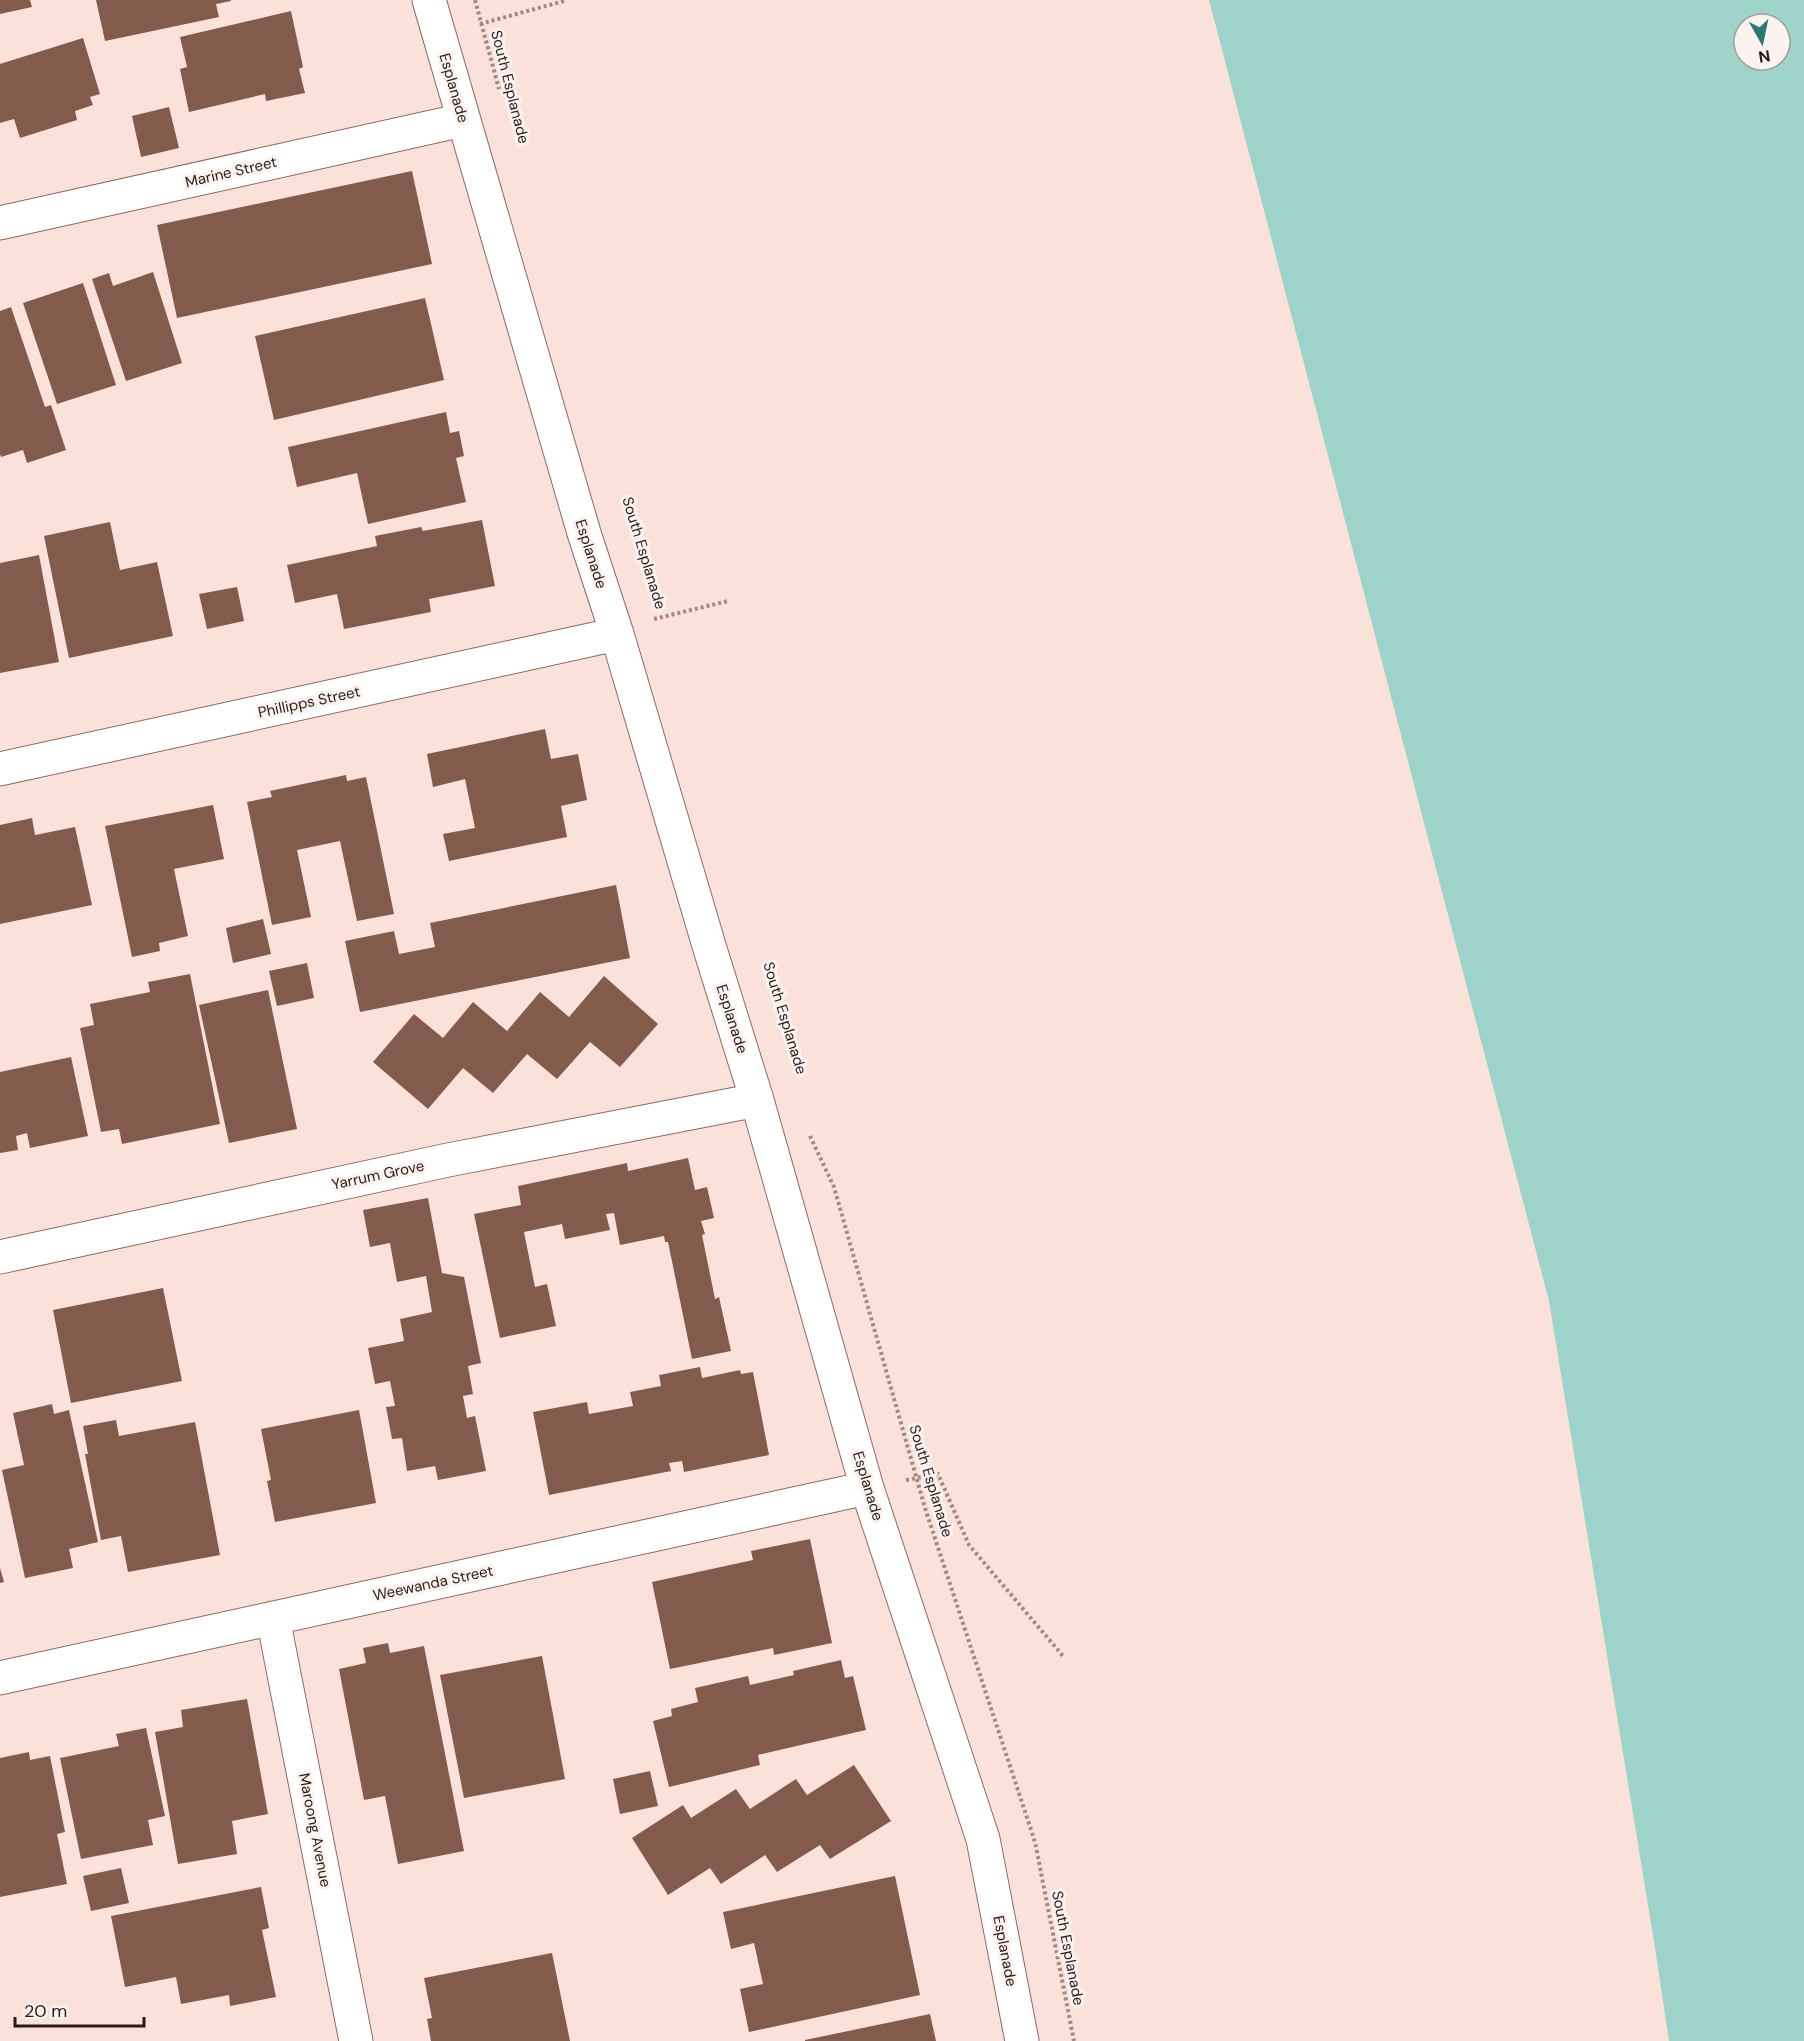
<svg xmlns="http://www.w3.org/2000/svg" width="1804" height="2041" font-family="'DM Sans',sans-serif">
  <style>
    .water { fill: #9dd3c9; fill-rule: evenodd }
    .building { fill: #835b4c }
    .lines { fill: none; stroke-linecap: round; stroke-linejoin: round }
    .minor-casing { stroke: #8d6a5e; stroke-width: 35 }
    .path { stroke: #9f8b84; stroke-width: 4; stroke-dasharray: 3 3; stroke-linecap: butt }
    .minor { stroke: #fff; stroke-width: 33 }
    .labels { text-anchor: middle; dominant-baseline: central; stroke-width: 6; stroke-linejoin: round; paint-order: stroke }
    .street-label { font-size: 15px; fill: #291b16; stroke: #fbf3f0 }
  </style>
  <rect width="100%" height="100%" fill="#fae1d9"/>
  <path class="water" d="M1209,0H1804V2041H1669L1656,1954L1549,1301ZM1744,24H1780V60H1744Z"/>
  <path class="building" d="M0,0H30L32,7L0,14Z
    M96,0H231V1L216,4L219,17L105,41Z
    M291,11L303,67L299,69L305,93L266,101L265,94L189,112L180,69L187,67L180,37Z
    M83,38L100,94L90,97L93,105L75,111L77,120L20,138L14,119L0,123V64Z
    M169,107L179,148L141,157L132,116Z
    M412,171L432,264L177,318L157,225Z
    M153,272L182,363L126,381L92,279L109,273L113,286Z
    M83,283L116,385L57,404L23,303Z
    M425,298L444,380L274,420L255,336Z
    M11,307L45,407L51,405L66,450L27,463L23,450L1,457L0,454V311Z
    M446,412L450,433L459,431L464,456L456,458L466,502L368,524L357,473L297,487L288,447Z
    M482,520L495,586L429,599L431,612L344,629L337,594L295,603L287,565L377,546L375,536L421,527L423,531Z
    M110,522L120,570L157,562L173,636L69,658L44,536Z
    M39,555L59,662L0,673V563Z
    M237,587L244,621L207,629L199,594Z
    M545,729L551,759L578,754L587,800L561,806L567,837L449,861L443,834L475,828L465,779L433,787L427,754Z
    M346,775L347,781L366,777L394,914L357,921L340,841L297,850L311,917L272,925L247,802L272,797L270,791Z
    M213,805L224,859L174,869L188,936L159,943L160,951L132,957L105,826Z
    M32,818L35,835L75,827L92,905L0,924V825Z
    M616,885L630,958L360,1012L345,941L394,931L399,954L435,947L430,923Z
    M263,919L271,954L233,963L226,928Z
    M307,963L314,998L277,1006L269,971Z
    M190,974L220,1124L122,1144L119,1129L101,1132L80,1028L94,1025L90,1004L150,992L148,982Z
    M604,976L658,1024L620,1067L590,1042L557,1079L527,1054L493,1093L463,1068L428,1109L373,1062L414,1014L443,1038L473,1002L507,1031L540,992L569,1017Z
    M268,990L297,1129L229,1143L199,1005Z
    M71,1057L88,1136L30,1148L27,1133L16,1136L18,1150L0,1153V1072Z
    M688,1158L695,1190L707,1187L714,1218L701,1221L705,1234L702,1235L715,1299L719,1297L731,1351L692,1359L668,1242H665L664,1236L620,1245L614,1213L606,1214L610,1230L565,1239L562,1224L524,1232L535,1287L547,1284L556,1326L500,1338L474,1214L521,1205L518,1186L627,1163L628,1171Z
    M428,1198L442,1273L464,1277L481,1363L468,1366L473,1394L463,1396L467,1418L475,1416L486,1471L438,1480L435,1466L407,1471L402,1438L392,1439L386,1407L395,1406L390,1381L375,1384L368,1348L404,1341L400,1319L432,1312L426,1276L397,1282L390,1243L370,1247L363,1210Z
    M163,1288L182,1381L71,1403L53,1310Z
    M700,1367L702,1378L740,1370L741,1374L753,1372L769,1455L684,1472L682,1461L669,1463L671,1471L549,1495L533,1412L587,1402L589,1414L633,1406L630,1392L661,1386L659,1375Z
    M52,1404L54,1414L69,1410L98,1542L69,1549L73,1568L25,1578L2,1470L24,1465L13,1413Z
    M359,1410L376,1503L275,1522L267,1481L271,1480L261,1429Z
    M116,1420L119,1436L195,1422L220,1555L128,1572L121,1536L101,1540L85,1454H88L83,1426Z
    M810,1539L832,1643L774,1655L773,1648L670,1669L652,1582L753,1560L751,1551Z
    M0,1568L4,1582L0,1583Z
    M388,1643L390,1653L424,1646L464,1851L398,1864L385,1796L364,1800L339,1669L366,1663L363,1648Z
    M542,1656L565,1779L464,1798L440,1675Z
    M841,1660L845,1678L853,1676L866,1730L758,1755L760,1765L669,1787L653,1721L672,1716L671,1709L698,1702L695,1688L748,1676L750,1685L794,1675L793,1671Z
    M247,1699L268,1814L232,1821L237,1854L178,1864L155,1732L183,1727L181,1710Z
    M146,1728L165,1816L148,1820L153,1845L81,1859L60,1758L119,1746L116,1734Z
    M29,1752L30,1760L50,1756L65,1832L57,1834L67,1884L0,1897V1758Z
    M854,1765L891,1821L830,1859L820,1845L777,1872L765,1855L721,1884L710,1868L668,1895L632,1838L683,1805L691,1818L736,1789L750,1809L796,1779L807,1795Z
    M650,1771L658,1806L620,1814L613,1779Z
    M121,1868L129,1903L91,1911L83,1876Z
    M895,1876L920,1995L749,2032L740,1989L763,1984L754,1943L731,1949L723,1912Z
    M261,1887L269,1928L262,1930L276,1997L230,2006L229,1995L181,2004L176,1977L125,1987L111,1916Z
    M552,1953L570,2041H431L427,2019L432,2018L424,1978Z
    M930,2014L936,2041H805V2040Z"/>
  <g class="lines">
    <g class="minor-casing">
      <path id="minor" d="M429,0L584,533L617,634L710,949L757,1100L867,1488L983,1839L1022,2041
        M0,223L463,120
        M0,769L617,634
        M0,1257L448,1160L757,1100
        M273,1618L356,2041
        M0,1678L867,1488"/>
    </g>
    <path class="path" d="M475,0L499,89
      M480,24L564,1
      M654,619L728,601
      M810,1136L834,1187L925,1508L1035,1842L1074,2041
      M906,1480L938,1474L969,1545L1063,1656"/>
    <use href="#minor" class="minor"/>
  </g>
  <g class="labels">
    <g class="street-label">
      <text transform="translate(510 87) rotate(76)">South Esplanade</text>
      <text transform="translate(454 88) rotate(74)">Esplanade</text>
      <text transform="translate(231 172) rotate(-13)">Marine Street</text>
      <text transform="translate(644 553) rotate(73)">South Esplanade</text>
      <text transform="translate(591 554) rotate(72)">Esplanade</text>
      <text transform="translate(309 702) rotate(-12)">Phillipps Street</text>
      <text transform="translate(785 1018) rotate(73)">South Esplanade</text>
      <text transform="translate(732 1019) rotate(72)">Esplanade</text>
      <text transform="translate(378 1175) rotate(-12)">Yarrum Grove</text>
      <text transform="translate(931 1481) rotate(73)">South Esplanade</text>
      <text transform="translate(868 1486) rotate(73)">Esplanade</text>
      <text transform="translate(433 1583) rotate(-12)">Weewanda Street</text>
      <text transform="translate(315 1830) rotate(79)">Maroong Avenue</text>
      <text transform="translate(1068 1948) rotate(79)">South Esplanade</text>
      <text transform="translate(1005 1951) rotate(79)">Esplanade</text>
    </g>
  </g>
  <g transform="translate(1762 42) rotate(171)"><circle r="28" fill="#fbf3f0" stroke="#a79d99" stroke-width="1.5"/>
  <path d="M0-4.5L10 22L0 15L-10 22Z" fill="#32776d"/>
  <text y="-9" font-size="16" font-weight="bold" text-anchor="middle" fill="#291b16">N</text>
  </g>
  <path d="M15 2017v9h129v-9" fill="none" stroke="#291b16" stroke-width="3"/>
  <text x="24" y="2017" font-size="18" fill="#291b16" stroke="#fbf3f0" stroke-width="4.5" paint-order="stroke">20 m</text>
</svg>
